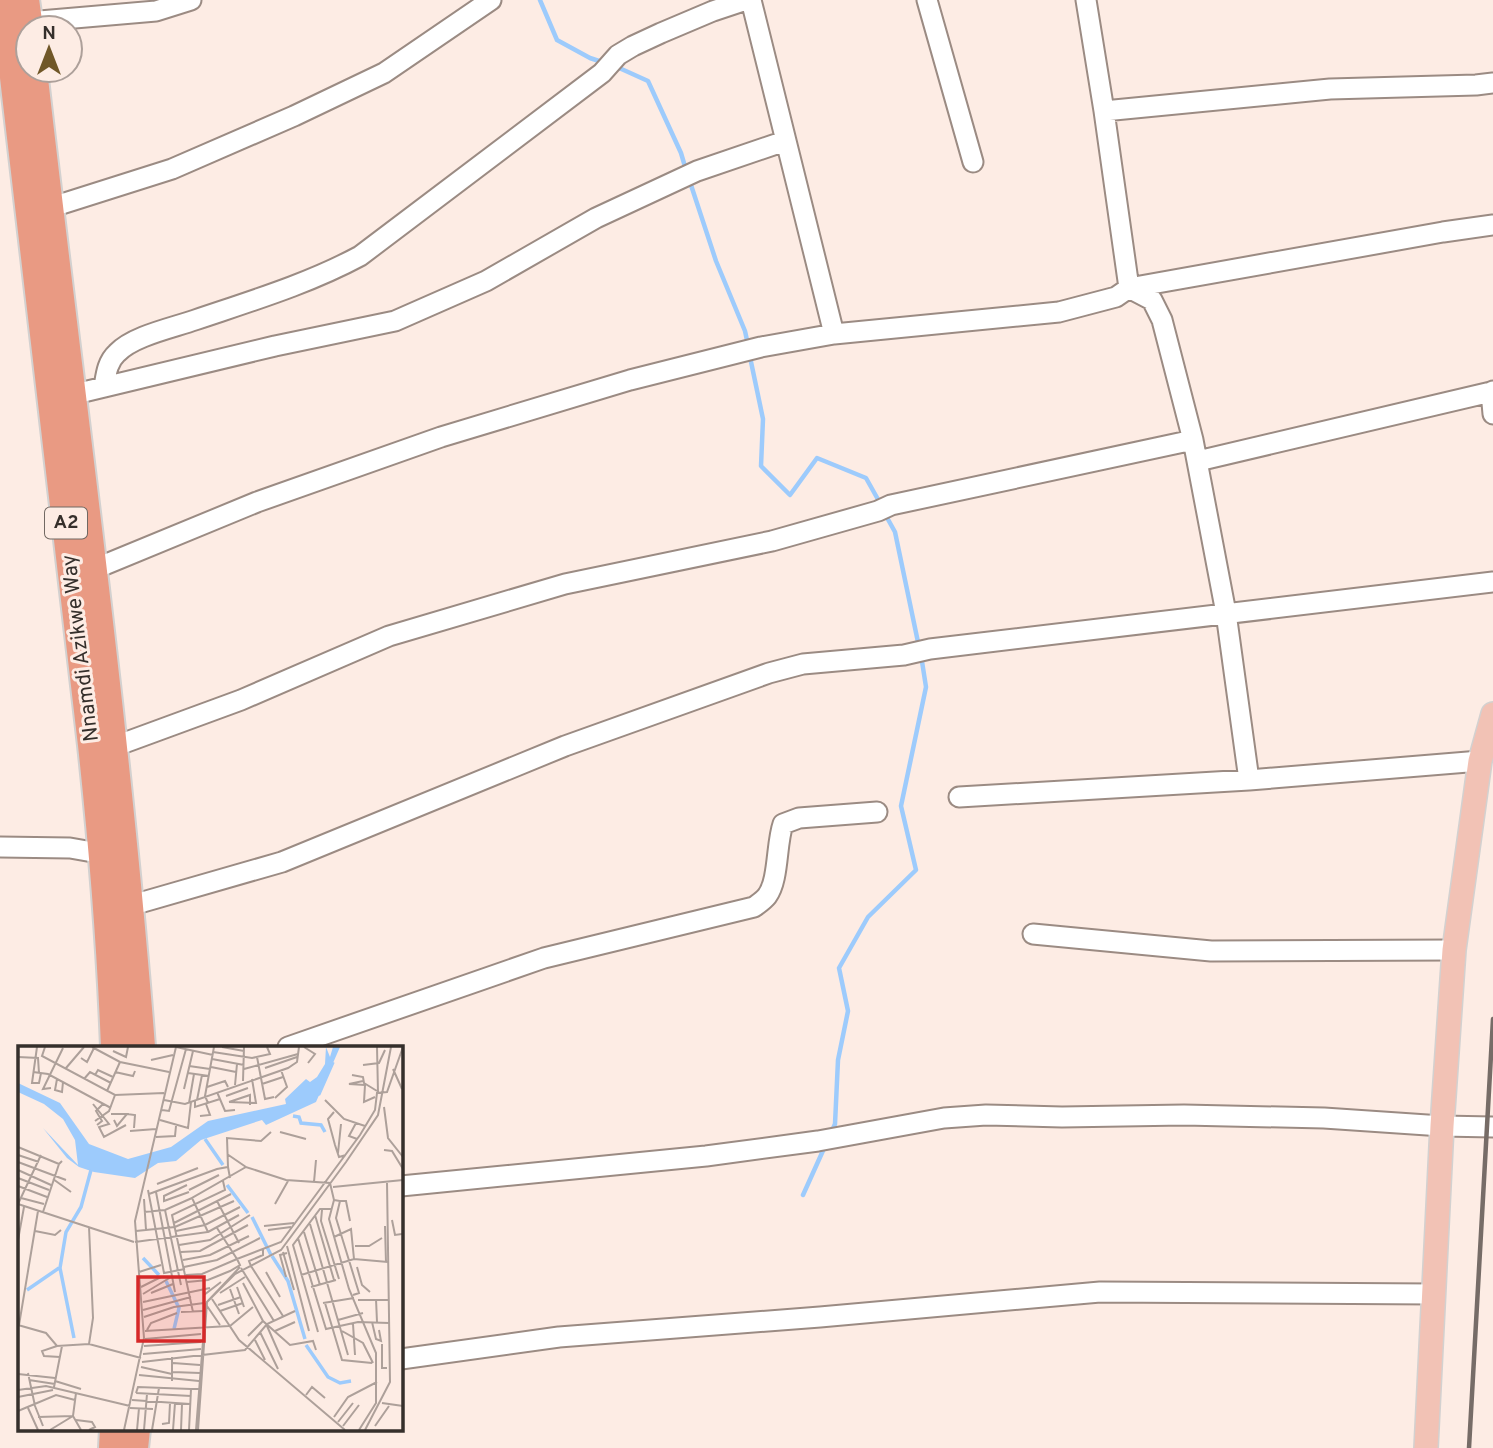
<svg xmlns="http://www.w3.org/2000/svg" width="1493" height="1448" font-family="Overpass,sans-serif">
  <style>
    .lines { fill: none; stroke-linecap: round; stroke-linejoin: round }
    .stream { stroke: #9dcbfc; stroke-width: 4.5 }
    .minor-casing { stroke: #9b8b83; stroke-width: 23 }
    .major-casing { stroke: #d3d1d0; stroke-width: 26 }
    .highway-casing { stroke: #d3d1d0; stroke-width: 32 }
    .minor { stroke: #fff; stroke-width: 19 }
    .major { stroke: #f2c2b5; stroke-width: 23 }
    .highway { stroke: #e99a83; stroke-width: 28 }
    .rail { stroke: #766c67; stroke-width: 4.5 }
    .labels { text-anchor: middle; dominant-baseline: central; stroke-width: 6; stroke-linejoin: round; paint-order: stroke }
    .shield { fill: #fdece4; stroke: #716862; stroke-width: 2 }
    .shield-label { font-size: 19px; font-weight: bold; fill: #352f2b }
    .street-label { font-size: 21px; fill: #352f2b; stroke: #fdece4 }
    .inset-river { fill: none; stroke: #9dcbfc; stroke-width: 3.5 }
    .inset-road { fill: none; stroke: #ada09a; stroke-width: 2 }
    .view { fill: #d62828; fill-opacity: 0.15; stroke: #d62828; stroke-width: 3.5 }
    .inset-edge { fill: none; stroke: #352f2b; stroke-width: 3.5 }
  </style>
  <rect width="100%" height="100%" fill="#fdece4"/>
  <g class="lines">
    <path class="stream" d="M540,0L557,40L590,58L605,63
      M617,67L648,81L681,153L686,170
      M690,182L716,261L745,331L748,345
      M750,357L763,419L761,466L790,495L817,458L866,478L880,503
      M885,514L895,532L919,647
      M831,1133L835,1124L838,1060L848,1011L839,968L868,917L916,870L901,806L926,687L921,655
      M803,1195L826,1144"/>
    <g class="minor-casing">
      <path id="minor" d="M751,0L834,334
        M927,0L973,162
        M1086,0L1104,111L1129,288
        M28,22L156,11L191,0
        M1104,111L1330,89L1476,85L1493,83
        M49,208L172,169L294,116L384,73L491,0
        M1129,288L1152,300L1162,320L1193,440L1226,613L1249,780
        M104,387C106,375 107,362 117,353C133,336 172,328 195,320C251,301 308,284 360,256L602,73L618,55L633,46L661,33L713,11L746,0
        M1493,391L1491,392L1493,414
        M71,395L275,346L395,321L486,281L596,218L697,171L785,141
        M1198,461L1491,392
        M92,570L257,502L441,437L630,380L761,347L834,334L1059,312L1116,297L1129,288L1443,232L1493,225
        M113,747L241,700L389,636L565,584L772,541L878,511L891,505L1193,440
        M959,797L1249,780L1480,761
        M0,847L70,848L104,854
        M129,906L282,862L565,746L769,673L803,664L904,655L930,649L1493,582
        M1033,934L1211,951L1454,950
        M288,1047L544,958L754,907C758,904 764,900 767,896C779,880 776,844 783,824L799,818L877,812
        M401,1186L706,1156L818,1141L944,1118L986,1115L1062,1117L1184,1115L1324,1118L1442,1126L1493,1127
        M401,1359L559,1337L820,1317L1100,1292L1434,1294"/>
    </g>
    <g class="major-casing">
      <path id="major" d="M1426,1448L1442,1126L1454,950L1480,761L1493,714"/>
    </g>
    <g class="highway-casing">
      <path id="highway" d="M5,0L92,745C103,846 111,946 115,1047
        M25,0L29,28
        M33,70C70,396 116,721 141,1047
        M113,1448L114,1429
        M134,1448L136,1429"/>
    </g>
    <use href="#minor" class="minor"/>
    <use href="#major" class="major"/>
    <use href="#highway" class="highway"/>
    <path class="rail" d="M1469,1448L1493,1019"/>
  </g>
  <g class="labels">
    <rect class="shield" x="45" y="507.5" width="42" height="31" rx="5"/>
    <g class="shield-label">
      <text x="66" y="523">A2</text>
    </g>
    <g class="street-label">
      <text transform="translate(81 648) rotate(-97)">Nnamdi Azikwe Way</text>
    </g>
  </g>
  <g transform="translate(18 1046)">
    <rect width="385" height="385" fill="#fdece4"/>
    <path d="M308,1L312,11L315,1H322L298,56L248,79L244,74L183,94L158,115L140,117L117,132L76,126L61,121L49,112L25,82L60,119L57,94L45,73L26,58L0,46V37L42,57L71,98L110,113L153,101L190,75L268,58L267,53L288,33L292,36L299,31L307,18Z" fill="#9dcbfc"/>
    <path class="inset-river" d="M296,50L301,48L315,16M275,70L281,71L283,77L303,79L307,86M187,93L205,119M209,139L230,167M234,171L253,209M254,210L270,235L287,293M125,212L141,229M148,235L161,262L156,283M9,244L41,222M56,292L42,222L48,186L63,161L73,124M288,299L310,331L322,337L333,335"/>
    <path class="inset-road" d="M19,1L14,37H21L23,27M27,1L24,10L97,49L146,47M74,1L102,16L151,26M158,1L195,9M204,1L226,5M286,1L297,8L290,17M359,1L360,47M95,5L108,11L110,1M195,6L234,12L252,8L249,1M0,11L20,12L21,27M239,11L247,53L256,51M63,12L69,16L76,2M194,13L226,19M133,14L155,9M345,19L361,17L367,4M171,20L192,23M193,21L218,26M48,22L66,1M247,22L279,11M226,23L280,8M375,23L384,43M15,26L30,28L93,62M97,26L115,30L117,25M170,27L191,30M77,29L80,24L95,31M334,29L345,31L346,37L359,45M39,33L37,44L44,46L45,36M66,33L72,26L93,37M225,35L226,1M345,35L331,38L347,39M244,38L265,31M217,39L219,18M347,39L346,56L357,51M189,41L207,35L210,41M33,42L25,43L45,2M166,43L175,5M89,45L102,16M199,46L207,65L217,64M208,50L230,42M257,52L269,41L263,24M146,54L167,58L270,22L279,16L281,1M179,54L184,29M307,54L326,73L347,80M177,55V61L202,53M211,56L238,57L234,33M211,56L232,49V59M171,57L176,28M190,57L187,50L196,1M75,58L91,78L81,81L86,91L108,79M366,61L370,92L385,111M144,64L151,65L168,3M316,66L310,73L317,99L321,111L328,109M93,68H109L99,80L96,74M109,68L117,69L116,82M182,70L192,69L188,58M142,74L170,82L173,56M77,75L91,65L97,49M338,77L331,90L339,93M79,79L84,75L78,65L85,58M112,85L138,83M262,86L288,93M138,91L157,90L158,80M0,101L41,118L44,115M366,104L374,105L385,123M320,107L323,78M209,108L228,121M0,109L21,116M0,116L48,134M210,121L209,92L243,95L253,86M0,124L33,139M0,132L31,144M35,133L53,146M296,136L298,114M139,138L180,122M169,139L146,150V155L171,146M0,140L29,151M315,141L385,134M130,144L146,227L167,223M171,144L201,129M138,146L157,246M131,148L199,123L210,121L212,132M3,152L26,158M126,153L128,184M316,154L322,155L318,172L341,247L335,249M199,155L221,197M322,155H328L332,175M0,158L116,196M0,158L23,109M257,158L270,135M147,164L163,239M304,164L303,175L321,233M25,166L41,118M126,166L147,164L174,152M297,169L316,234M374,174L377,189L384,188M156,177L213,148M292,178L330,309M246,180L276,177M367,180L368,217M71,181L75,272L71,298M199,182L219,213L263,196L342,89L357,64L359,47L369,46L385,1M250,184L273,181M17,185L37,189L43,184M118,185L157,181L216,155M158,185L187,179L222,161M190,186L221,169M286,186L302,239M316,191L333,183L336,213M280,192L308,283L340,276L371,277M0,194L6,161M117,196L190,186L174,152L228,121L268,134L312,137L316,154L311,173L331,243L358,307V357L341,384M161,199L192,194L232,169M269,200L291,285M337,200H351L364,192M245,203V209L231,215L233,220L265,270M163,206L182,205L230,179M265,206L276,244M165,214L192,209L231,190M166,221L199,214L242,192M339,221L344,239L352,246M223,222L256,275M121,226L143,219M248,226L262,251M168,229L184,228L219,213M283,229L336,213L370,216M268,231L262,209L269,207M169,236L190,234L212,225L222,219L219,213M225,237L245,275L272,299L295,295L298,304M123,241L143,231M219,241L226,261M293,241L318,234M212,243L221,268M133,247L155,238M202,247L227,231M125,248L153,231M194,253L221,294L327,384M358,253L359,276M340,254H371M125,256L192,242M186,256V249L203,236M188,257L222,221M305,257L336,252M307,257L324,314L354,317M200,259L223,251M189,260L202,279M125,264L173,251M202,265L225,257M163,266L185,265M175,266L154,169L207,144L205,135M126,271L156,261L186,257M320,274L345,267M354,276L358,293L363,295L361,284M335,278L337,309M0,279L28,287L39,300L71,298L123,312M1,279L20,165M212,280L235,261M249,280L264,314M129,284L133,277L159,267M127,285L211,280M257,285L277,276M324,285L345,297L355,317M242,286L260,323M300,286L275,199L302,163H313M230,290L245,275M127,293L183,288M237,294L247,314M364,298V322H369M39,300L24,305L26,310L42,311M126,300L183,296M125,308L183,303M124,316L227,304L249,278L277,265M155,317L182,319M123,321L154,328M154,326L182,327M10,327L17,360M0,328L37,332M121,329L181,335M11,334L37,338M37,335L63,343M154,335V311M36,341L44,300M0,344L28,340L112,360M118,347L120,341L173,343M118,347L173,350M288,349L294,341L307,352M0,351L35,344M114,354L172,358M364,357L385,360M17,360L25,380M10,362L20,384M112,362L135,363M0,365L38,349L57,354M20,371L55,370L63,384M316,371L330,351L359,336M58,374L74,376L77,381L71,384M320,376L335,357M144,378L151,377L152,357M325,380L341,359M357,380L371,360M32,384L55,370L58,347M106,384L126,292L117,175L158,1M119,384L121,362M126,384L129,348M134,384L141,342M155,384L157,357M163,384L164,358M171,384L173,343H181M178,384L188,257M180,384L189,256L217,228L263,204L328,116L360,69L373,1M347,384L372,336L369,136"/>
    <path class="view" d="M120,231H186V295H120Z"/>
    <rect width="385" height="385" class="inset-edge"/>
  </g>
  <g transform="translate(49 49)"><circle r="33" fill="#fdece4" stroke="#ada09a" stroke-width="2"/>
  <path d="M0-5L12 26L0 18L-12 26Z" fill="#705728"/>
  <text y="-10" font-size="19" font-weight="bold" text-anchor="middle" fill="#352f2b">N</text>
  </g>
</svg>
